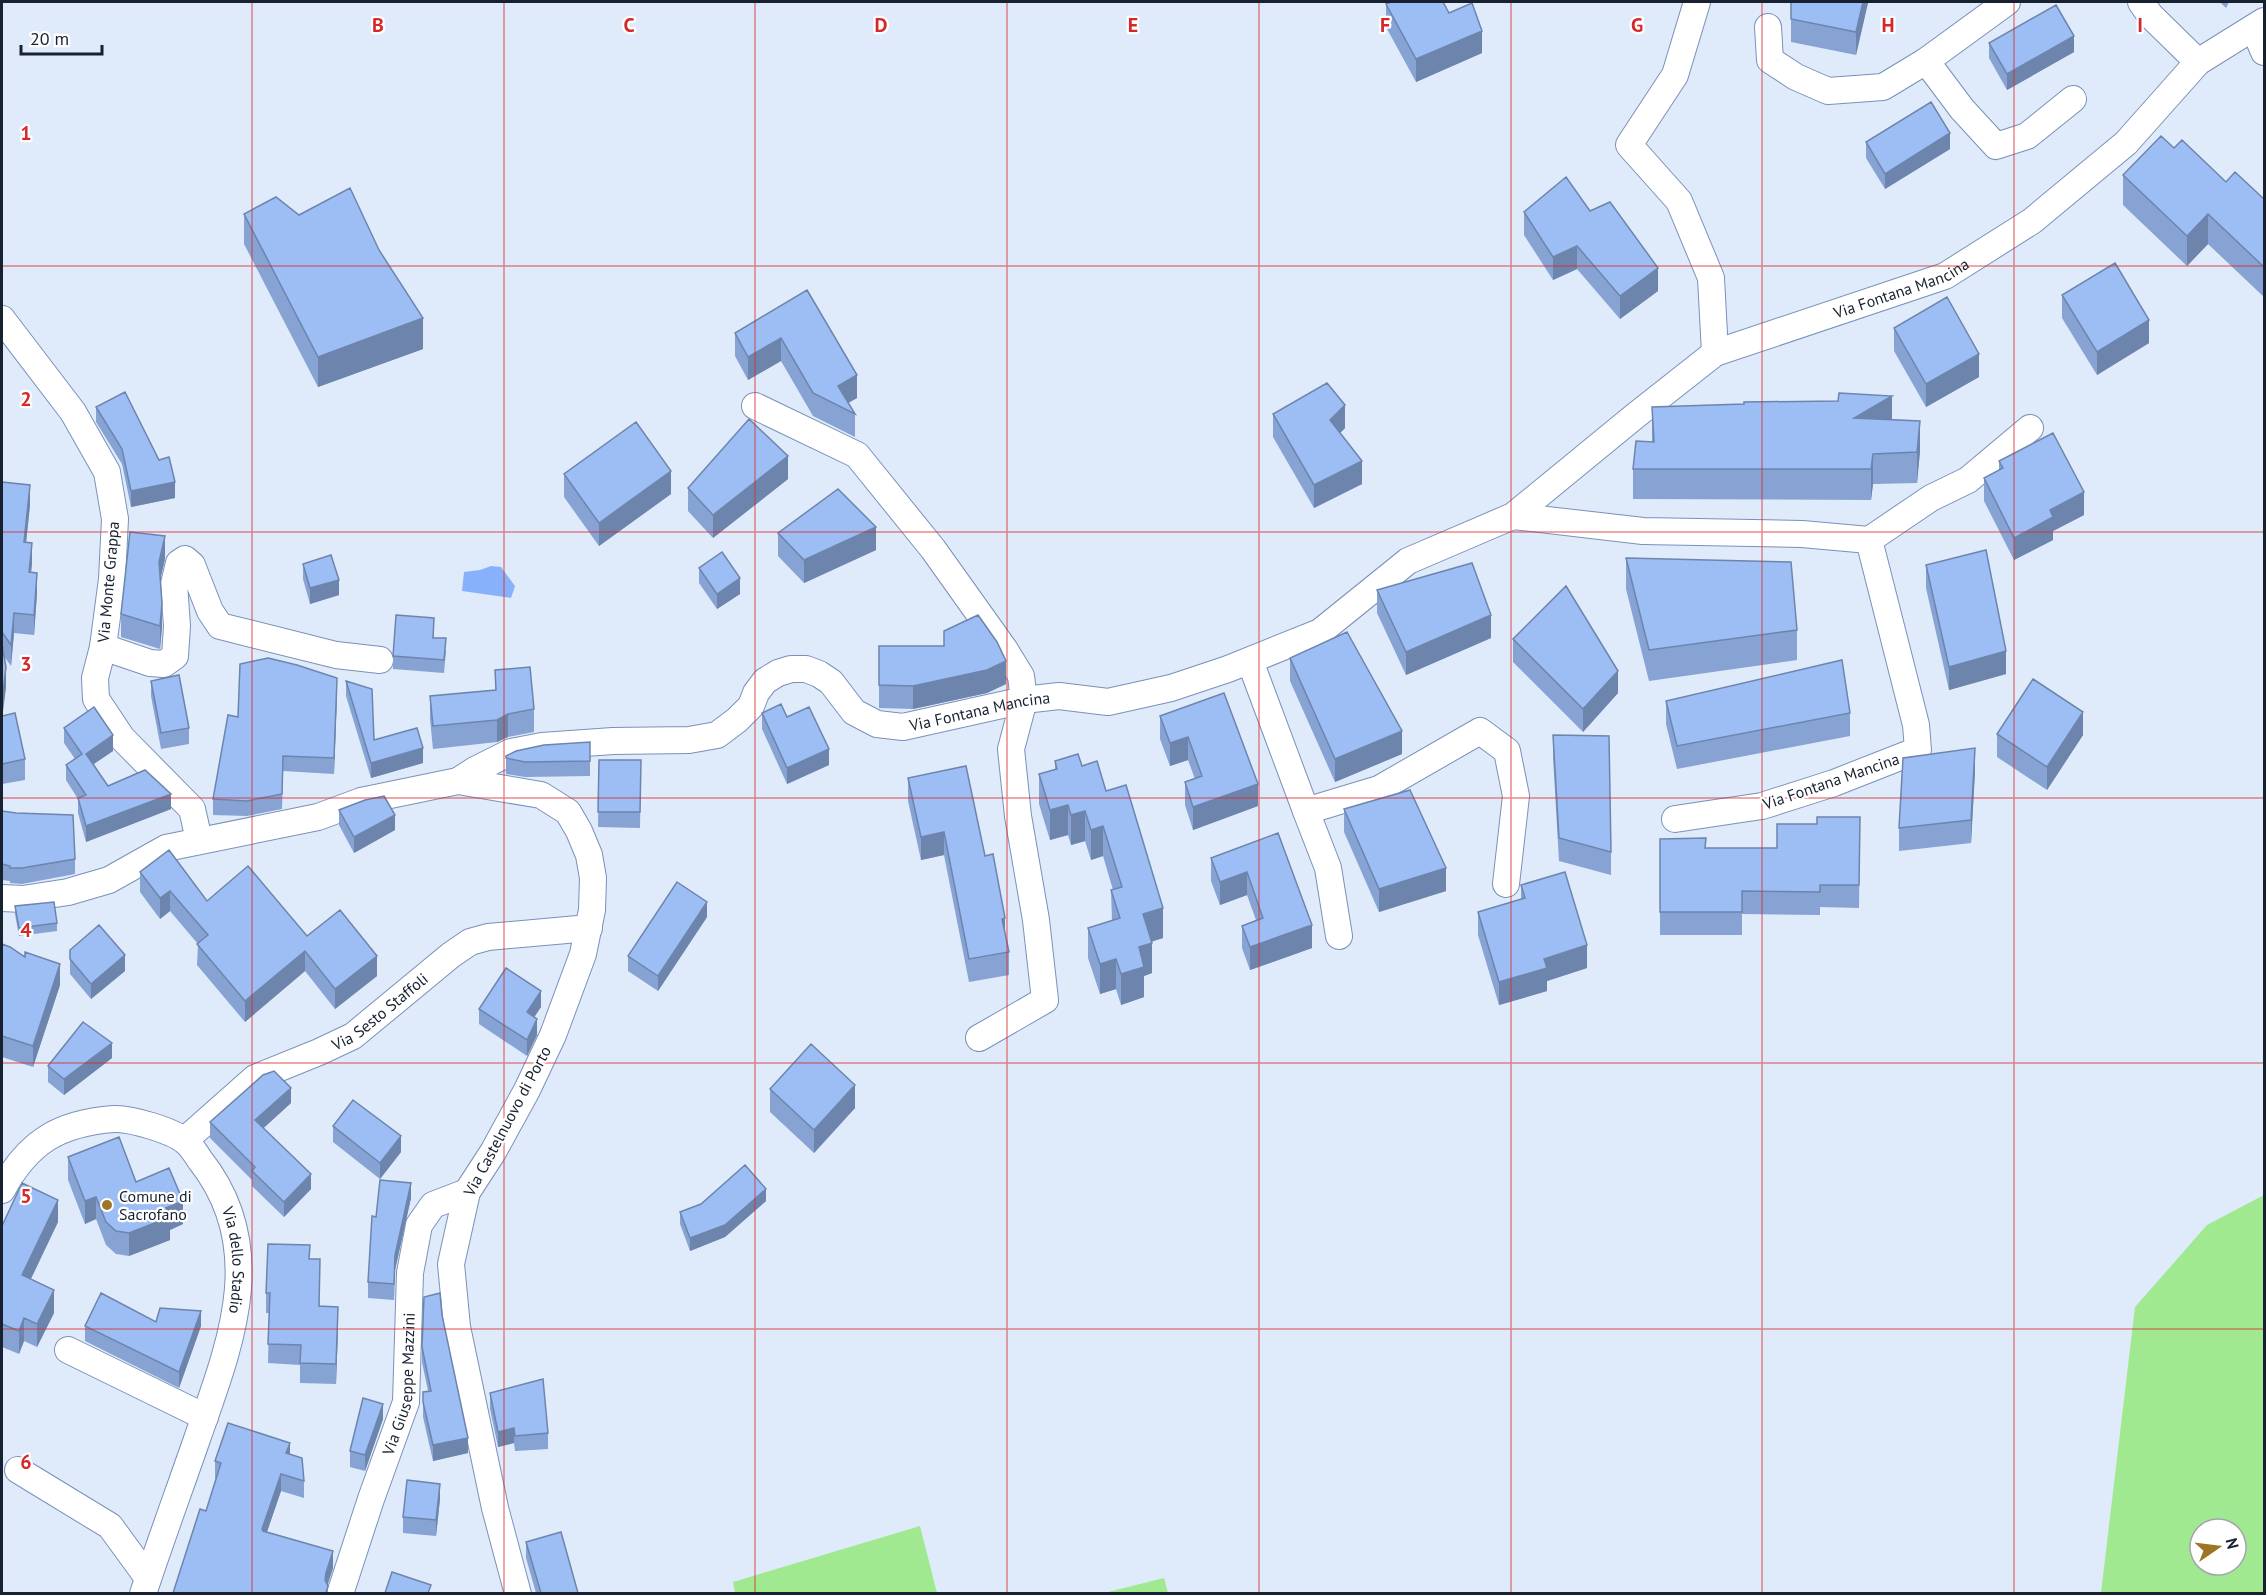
<svg xmlns="http://www.w3.org/2000/svg" width="2266" height="1595" font-family="'PT Sans',sans-serif">
  <style>
    .green { fill: #a0e991; fill-rule: evenodd }
    .water { fill: #87b2fb }
    .lines { fill: none; stroke-linecap: round; stroke-linejoin: round }
    .minor-casing { stroke: #7991b9; stroke-width: 28 }
    .minor { stroke: #fff; stroke-width: 26 }
    .wall { fill: #86a3d3 }
    .shaded-wall { fill: #6d85ac }
    .building { fill: #9cbef5; stroke: #6d85ac; stroke-width: 1.5 }
    .grid { fill: none; stroke: #d62828; stroke-width: 1.5; stroke-opacity: 0.55 }
    .poi-dot { fill: #9e7523; stroke: #fff; stroke-width: 2 }
    .labels { text-anchor: middle; dominant-baseline: central; stroke-width: 4.5; stroke-linejoin: round; paint-order: stroke }
    .street-label { font-size: 16px; fill: #172130; stroke: #fff }
    .poi-label { font-size: 16px; fill: #172130; stroke: #fff; text-anchor: start }
    .grid-label { font-size: 20px; text-anchor: middle; font-weight: bold; fill: #d62828; stroke: #fff; stroke-width: 4.5; stroke-linejoin: round; paint-order: stroke }
  </style>
  <rect width="100%" height="100%" fill="#dfeafb"/>
  <path class="green" d="M2264,1195V1593H2101L2135,1307L2207,1225ZM2200,1529H2236V1565H2200Z
    M920,1526L937,1593H735L733,1582Z
    M1164,1578L1168,1593H1104Z"/>
  <path class="water" d="M491,566L501,567L515,586L511,598L462,591L464,572L480,570Z"/>
  <g class="lines">
    <g class="minor-casing">
      <g id="minor">
        <path d="M1697,2L1675,75L1629,145L1679,201L1711,278L1715,353"/>
        <path d="M2141,2L2150,15L2198,62"/>
        <path d="M1768,27L1770,60L1796,77L1828,91L1883,87L1926,61L2007,2"/>
        <path d="M2254,28L2264,52"/>
        <path d="M1926,61L1962,109L1996,146L2027,136L2073,99"/>
        <path d="M2,319L73,412L107,472L115,519L112,579L103,647L95,678L96,699L122,738L192,809L199,840"/>
        <path d="M755,406L857,455L933,549L1005,650L1021,676L1024,700L1011,749L1018,816L1036,920L1045,1000L979,1038"/>
        <path d="M1513,516L1643,531L1802,534L1869,540L1916,725L1918,750L1834,783L1762,806L1675,819"/>
        <path d="M1869,540L1931,498L1968,480L2030,428"/>
        <path d="M103,647L150,663L164,664L175,656L177,626L174,584L179,563L185,559L192,565L210,611L220,626L336,655L380,660"/>
        <path d="M1250,661L1306,811L1379,789L1480,731L1507,751L1516,796L1506,884"/>
        <path id="s1" d="M458,781L475,770L511,752L542,746L613,741L689,740L717,735L737,720L751,706L756,693L765,681L778,673L791,669H806L819,674L831,682L854,712L877,724L903,727L1024,700L1059,696L1108,702L1171,688L1228,669L1320,632L1408,561L1513,516L1635,416L1715,353L1945,276L2032,221L2126,143L2198,62L2264,21"/>
        <path d="M1306,811L1328,868L1339,936"/>
        <path d="M2,898L23,899L68,892L109,880L166,848L318,817L361,801L458,781L541,795L568,812L579,831L589,855L593,878L592,910L583,954L553,1035L527,1090L493,1152L467,1192L451,1264L457,1327L495,1508L518,1594"/>
        <path id="s2" d="M185,1140L255,1078L319,1052L353,1036L451,955L470,942L488,937L589,928"/>
        <path id="s3" d="M2,1190C28,1142 59,1123 114,1119C130,1118 174,1131 186,1142C192,1147 196,1154 200,1160C270,1248 230,1345 197,1439C179,1491 160,1542 143,1594"/>
        <path d="M68,1350L205,1417"/>
        <path d="M18,1470L110,1526L148,1578"/>
        <path id="s4" d="M340,1594L371,1499L406,1402L410,1273L419,1225L433,1205L467,1192"/>
      </g>
    </g>
    <use href="#minor" class="minor"/>
  </g>
  <path class="wall" d="M1791,2H1868L1856,55L1791,42Z
    M2220,2H2229L2226,8Z
    M1386,4L1449,13L1482,53L1416,82L1386,27Z
    M1989,43L2074,52L2007,90L1989,58Z
    M1866,142L1950,149L1885,189L1866,158Z
    M2174,148L2226,182L2265,200V298L2208,244L2187,266L2123,205V175Z
    M1590,211L1658,291L1620,319L1577,269L1553,280L1524,235V212Z
    M244,214L299,215L423,349L318,387L244,244Z
    M807,290L857,398L848,403L855,414V437L813,416L781,361L748,380L735,356V333Z
    M2062,295L2149,343L2097,375L2062,318Z
    M1894,328L1979,377L1926,407L1894,351Z
    M96,407L175,498L131,507L122,464L96,422Z
    M1652,407L1892,419L1920,451L1917,483L1873,484L1871,500L1633,499V469L1652,442Z
    M1273,414L1345,428L1340,433L1362,484L1314,508L1273,437Z
    M1999,461L2084,515L2053,531V540L2014,560L1984,501V478L1999,470Z
    M564,474L671,494L599,546L564,497Z
    M788,479L713,538L688,511V488Z
    M2,482L30,505L26,542L32,563L31,572L37,593L34,635L14,633L11,666L4,656L6,687L2,715L25,759V780L2,784Z
    M778,533L876,550L804,583L778,556Z
    M1626,558L1797,630V660L1649,681L1626,589Z
    M165,559L160,579L162,626L160,649L121,637V614Z
    M303,564L339,595L310,604L303,579Z
    M1926,565L2006,674L1949,690L1926,588Z
    M699,568L740,594L717,609L699,583Z
    M1377,590L1491,638L1406,675L1377,613Z
    M434,630V638L446,651L444,673L393,669V656Z
    M1513,639L1618,693L1583,732L1513,662Z
    M879,646L1006,684L987,693L913,709L879,708Z
    M1290,658L1402,754L1335,782L1290,681Z
    M495,670L534,709V732L508,737L497,742L433,749L430,719V696L495,690Z
    M151,681L189,728V744L161,749L151,696Z
    M346,681L374,740L423,763L371,778L346,696Z
    M337,693L334,774L283,771L282,809L247,816L213,815V799Z
    M1224,693L1258,806L1193,830L1185,805V782L1195,779L1188,760L1170,766L1160,739V716Z
    M1666,701L1850,713V736L1677,769L1666,724Z
    M762,713L787,717L829,765L787,784L762,729Z
    M64,728L113,751L94,764L108,786L171,809L86,842L78,813V799L66,780V765L75,759L64,743Z
    M1997,734L2083,735L2047,790L1997,757Z
    M1553,735L1611,852V875L1559,861L1553,757Z
    M590,742V776L525,777L506,774V756Z
    M599,760H641L640,828L598,827Z
    M1055,761L1082,766L1106,791L1163,938L1151,942L1152,973L1144,976V997L1121,1005L1116,989L1100,994L1088,958V928L1112,921L1111,890H1113L1103,856L1091,860L1085,841L1071,845L1068,835L1050,840L1039,804V774L1055,769Z
    M1975,771L1971,843L1899,851V828Z
    M908,778L985,856L1005,935L1009,952V975L969,982L944,855L921,860L908,801Z
    M1344,809L1446,891L1379,912L1344,832Z
    M339,810L395,830L354,853L339,825Z
    M2,811L75,859V874L22,884L10,883V881L2,880Z
    M1860,817L1859,908L1820,907V915L1742,914V935H1660V839L1706,848H1777L1817,824Z
    M1278,833L1312,948L1250,970L1242,948V926L1256,920L1247,895L1220,905L1211,881V858Z
    M140,872L207,901L307,936L377,976L335,1009L305,971L245,1022L197,965L198,944L170,911L160,919L140,892Z
    M1521,885L1587,968L1547,981V991L1499,1005L1478,935V912L1521,899Z
    M15,906L57,923V931L19,936L15,914Z
    M707,917L658,991L628,971V956Z
    M2,944L25,956V952L60,985L33,1067L2,1057Z
    M70,950L125,971L91,999L70,974Z
    M541,1007L534,1017L537,1035L527,1056L479,1024V1009Z
    M112,1058L64,1095L48,1082V1066Z
    M770,1089L855,1108L814,1153L770,1112Z
    M291,1103L263,1128L311,1189L284,1217L252,1186V1180L210,1138V1122Z
    M333,1126L401,1152L380,1179L333,1142Z
    M68,1157L136,1182L183,1224L170,1230V1240L129,1256L116,1254L106,1245L96,1219L85,1224L68,1180Z
    M411,1198L395,1270L394,1300L368,1298V1282L376,1217Z
    M766,1201L725,1237L690,1251L680,1224V1212Z
    M58,1222L31,1279L54,1313L37,1347L24,1341L19,1354L2,1347V1226Z
    M310,1259L320,1306L338,1327L336,1384L300,1383V1365L268,1363L269,1313H266V1293Z
    M442,1315L468,1453L433,1461L423,1417V1392L428,1391L422,1362V1347Z
    M156,1322L201,1326L179,1388L85,1341V1326Z
    M490,1393L548,1433V1449L515,1451L514,1443L498,1447L490,1409Z
    M383,1419L365,1471L350,1467V1451Z
    M290,1454L304,1481V1498L281,1491L267,1532L333,1568L327,1584L328,1593L206,1511L216,1478H215V1461Z
    M440,1499L436,1536L403,1533V1517Z
    M526,1542L578,1593H536L526,1558Z"/>
  <path class="shaded-wall" d="M1863,2H1868V3L1856,55V32Z
    M1482,31V53L1416,82V59Z
    M2074,36V52L2007,90V74Z
    M1950,133V149L1885,189V174Z
    M2208,214V244L2187,266V236Z
    M1577,246V269L1553,280V257Z
    M1658,268V291L1620,319V296Z
    M423,318V349L318,387V357Z
    M2149,320V343L2097,375V352Z
    M781,338V361L748,380V357Z
    M1979,354V377L1926,407V384Z
    M857,375V398L841,407L838,386Z
    M1892,396V426L1854,418Z
    M1345,405V428L1330,443V420Z
    M1920,421V451L1917,483V452Z
    M1873,454V484L1871,500V469Z
    M788,456V479L713,538V515Z
    M1362,461V484L1314,508V485Z
    M671,471V494L599,546V523Z
    M175,482V498L131,507V491Z
    M30,485V505L24,562V542Z
    M2084,492V515L2053,531V540L2014,560V538L2050,510Z
    M876,527V550L804,583V560Z
    M165,536V559L159,585V562Z
    M32,543V563L29,592V572Z
    M37,573V593L34,635V615Z
    M740,578V594L717,609V594Z
    M339,580V595L310,604V588Z
    M162,603V626L160,649V626Z
    M14,613V633L11,666V645Z
    M1491,615V638L1406,675V652Z
    M2006,651V674L1949,690V667Z
    M1006,661V684L987,693L913,709V686Z
    M6,667V687L2,720V700Z
    M1618,671V693L1583,732V709Z
    M337,678V693L334,774V758Z
    M2083,712V735L2047,790V767Z
    M508,714V737L497,742V720Z
    M1402,731V754L1335,782V759Z
    M113,735V751L86,769V754Z
    M1188,737V760L1170,766V743Z
    M423,748V763L371,778V763Z
    M1975,748V771L1971,843V820Z
    M829,749V765L787,784V768Z
    M1258,784V806L1193,830V807Z
    M171,794V809L86,842V826Z
    M1068,805V835L1050,840V810Z
    M1085,811V841L1071,845V815Z
    M395,815V830L354,853V837Z
    M1103,826V856L1091,860V830Z
    M944,832V855L921,860V837Z
    M1446,868V891L1379,912V889Z
    M1247,872V895L1220,905V882Z
    M170,891V911L160,919V898Z
    M707,902V917L658,991V976Z
    M1163,908V938L1143,944V914Z
    M1005,918V941L1002,919Z
    M1312,925V948L1250,970V947Z
    M1152,943V973L1144,976V997L1121,1005V974L1139,947Z
    M1587,945V968L1547,981V991L1499,1005V982L1544,959Z
    M305,951V971L245,1022V1001Z
    M125,955V971L91,999V984Z
    M377,956V976L335,1009V989Z
    M1116,959V989L1100,994V964Z
    M60,964V985L33,1067V1046Z
    M541,991V1007L527,1028V1012Z
    M537,1019V1035L527,1056V1040Z
    M112,1043V1058L64,1095V1079Z
    M855,1085V1108L814,1153V1130Z
    M291,1088V1103L255,1136V1120Z
    M401,1136V1152L380,1179V1163Z
    M311,1174V1189L284,1217V1202Z
    M411,1183V1198L395,1270L394,1300L395,1255Z
    M766,1189V1201L725,1237L690,1251V1238Z
    M96,1197V1219L85,1224V1201Z
    M58,1200V1222L22,1297V1275Z
    M183,1201V1224L170,1230V1240L129,1256V1233L166,1208Z
    M54,1290V1313L37,1347V1324Z
    M338,1307V1327L336,1384V1364Z
    M201,1311V1326L179,1388V1372Z
    M24,1318V1341L19,1354V1331Z
    M383,1404V1419L365,1471V1455Z
    M514,1428V1443L498,1447V1432Z
    M468,1438V1453L433,1461V1445Z
    M290,1443V1460L286,1453Z
    M281,1474V1491L262,1546V1529Z
    M440,1484V1499L436,1536V1520Z
    M333,1551V1568L326,1590V1573Z"/>
  <path class="building" d="M1391,2H1443L1449,13L1472,3L1482,31L1416,59L1386,4Z
    M1791,2H1863L1856,32L1791,19Z
    M2056,5L2074,36L2007,74L1989,43Z
    M1931,102L1950,133L1885,174L1866,142Z
    M2161,136L2174,148L2182,140L2226,182L2235,172L2265,200V268L2208,214L2187,236L2123,175Z
    M1566,177L1590,211L1610,202L1658,268L1620,296L1577,246L1553,257L1524,212Z
    M350,188L379,250L423,318L318,357L244,214L276,197L299,215Z
    M2115,263L2149,320L2097,352L2062,295Z
    M807,290L857,375L838,386L855,414L813,393L781,338L748,357L735,333Z
    M1947,297L1979,354L1926,384L1894,328Z
    M1327,383L1345,405L1330,420L1362,461L1314,485L1273,414Z
    M125,392L159,460L169,457L175,482L131,491L122,449L96,407Z
    M1839,393L1892,396L1854,418L1920,421L1917,452L1873,454L1871,469H1633L1636,441L1654,442L1652,407L1744,404V402L1838,401Z
    M749,419L788,456L713,515L688,488Z
    M636,422L671,471L599,523L564,474Z
    M2053,433L2084,492L2050,510L2053,517L2014,538L1984,478L2003,468L1999,461Z
    M2,482L30,485L24,542L32,543L29,572L37,573L34,615L14,613L11,645L2,632Z
    M838,489L876,527L804,560L778,533Z
    M130,532L165,536L159,562L162,603L160,626L121,614Z
    M1986,550L2006,651L1949,667L1926,565Z
    M722,552L740,578L717,594L699,568Z
    M331,555L339,580L310,588L303,564Z
    M1626,558L1791,562L1797,630L1649,650Z
    M1472,563L1491,615L1406,652L1377,590Z
    M1566,586L1618,671L1583,709L1513,639Z
    M396,615L434,618L433,638H446L444,660L393,656Z
    M978,615L997,642L1006,661L987,670L913,686L879,685V646H944V631Z
    M1347,632L1402,731L1335,759L1290,658Z
    M2,644L6,667L2,700Z
    M268,658L297,665L337,678L334,758L283,756L282,794L247,801L213,799L228,715L238,717L240,664Z
    M1842,660L1850,713L1677,746L1666,701Z
    M530,667L534,709L508,714L497,720L433,726L430,696L496,690L495,670Z
    M179,675L189,728L161,733L151,681Z
    M2033,679L2083,712L2047,767L1997,734Z
    M346,681L372,689L374,740L417,728L423,748L371,763Z
    M1224,693L1258,784L1193,807L1185,782L1202,776L1188,737L1170,743L1160,716Z
    M781,704L787,717L809,707L829,749L787,768L762,713Z
    M94,707L113,735L86,754L108,786L145,770L171,794L86,826L78,798L86,795L66,765L82,754L64,728Z
    M15,713L25,759L2,764V716Z
    M1553,735L1609,736L1611,852L1559,838Z
    M590,742V761L525,762L506,758V756L516,751L544,745Z
    M1975,748L1971,820L1899,828L1903,758Z
    M1078,754L1082,766L1097,761L1106,791L1126,785L1163,908L1143,914L1152,943L1139,947L1144,967L1121,974L1116,959L1100,964L1088,928L1120,918L1111,890L1122,887L1103,826L1091,830L1085,811L1071,815L1068,805L1050,810L1039,774L1057,769L1055,761Z
    M599,760H641L640,812H598Z
    M966,766L985,856L993,854L1005,918L1002,919L1009,952L969,959L944,832L921,837L908,778Z
    M1410,790L1446,868L1379,889L1344,809Z
    M384,796L395,815L354,837L339,810L365,800Z
    M2,811L16,813L73,815L75,859L22,868H10V866L2,864Z
    M1817,817H1860L1859,885H1820V892L1742,891V912H1660V839L1706,838L1705,848H1777V824H1817Z
    M1278,833L1312,925L1250,947L1242,926L1263,918L1247,872L1220,882L1211,858Z
    M169,850L207,901L248,866L307,936L340,910L377,956L335,989L305,951L245,1001L197,944L208,935L170,891L160,898L140,872Z
    M1565,872L1587,945L1544,959L1547,968L1499,982L1478,912L1525,898L1521,885Z
    M677,882L707,902L658,976L628,956Z
    M54,902L57,923L19,928L15,906Z
    M99,925L125,955L91,984L70,959V950Z
    M2,944L10,947L25,957V952L60,964L33,1046L2,1036Z
    M506,968L541,991L527,1012L537,1019L527,1040L479,1009Z
    M83,1022L112,1043L64,1079L48,1066Z
    M811,1044L855,1085L814,1130L770,1089Z
    M274,1071L291,1088L255,1120L311,1174L284,1202L252,1171L255,1167L210,1122L263,1075Z
    M353,1100L401,1136L380,1163L333,1126Z
    M119,1137L136,1182L169,1168L183,1201L166,1208L170,1217L129,1233L116,1231L106,1222L96,1197L85,1201L68,1157Z
    M745,1165L766,1189L725,1225L690,1238L680,1212L701,1204Z
    M380,1180L411,1183L395,1255L394,1284L368,1282L372,1216L376,1217Z
    M22,1183L58,1200L22,1275L54,1290L37,1324L24,1318L19,1331L2,1324V1226Z
    M268,1244L310,1245L309,1259H320L319,1306L338,1307L336,1364L300,1363L301,1345L268,1344L270,1293H266Z
    M101,1293L156,1322L160,1308L201,1311L179,1372L85,1326Z
    M440,1293L442,1315L468,1438L433,1445L423,1402V1392L431,1391L422,1347L424,1297Z
    M543,1379L548,1433L515,1436L514,1428L498,1432L490,1393Z
    M363,1398L383,1404L365,1455L350,1451Z
    M228,1423L290,1443L286,1453L302,1458L304,1481L281,1474L262,1529L263,1531L333,1551L326,1573L325,1580L328,1586L326,1593H173L200,1509L206,1511L221,1463L215,1461Z
    M407,1480L440,1484L436,1520L403,1517Z
    M561,1532L578,1593H541L526,1542Z
    M392,1572L431,1585L428,1593H385Z"/>
  <path class="grid" d="M252,2V1594M504,2V1594M755,2V1594M1007,2V1594M1259,2V1594M1511,2V1594M1762,2V1594M2014,2V1594M2,266H2264M2,532H2264M2,798H2264M2,1063H2264M2,1329H2264"/>
  <circle class="poi-dot" cx="107" cy="1205" r="6"/>
  <g class="labels">
    <g class="street-label">
      <text stroke="none"><textPath href="#s1" startOffset="1620">Via Fontana Mancina</textPath></text>
      <text transform="translate(108 582) rotate(-85)">Via Monte Grappa</text>
      <text stroke="none"><textPath href="#s1" startOffset="582">Via Fontana Mancina</textPath></text>
      <text transform="translate(1831 781) rotate(-19)">Via Fontana Mancina</text>
      <text stroke="none"><textPath href="#s2" startOffset="236">Via Sesto Staffoli</textPath></text>
      <text transform="translate(507 1121) rotate(-62)">Via Castelnuovo di Porto</text>
      <text stroke="none"><textPath href="#s3" startOffset="348">Via dello Stadio</textPath></text>
      <text stroke="none"><textPath href="#s4" startOffset="220">Via Giuseppe Mazzini</textPath></text>
    </g>
    <g class="poi-label">
      <text x="119" y="1196">Comune di<tspan x="119" dy="18">Sacrofano</tspan></text>
    </g>
  </g>
  <g class="grid-label">
    <text x="378" y="32">B</text>
    <text x="629" y="32">C</text>
    <text x="881" y="32">D</text>
    <text x="1133" y="32">E</text>
    <text x="1385" y="32">F</text>
    <text x="1637" y="32">G</text>
    <text x="1888" y="32">H</text>
    <text x="2140" y="32">I</text>
    <text x="26" y="140">1</text>
    <text x="26" y="406">2</text>
    <text x="26" y="671">3</text>
    <text x="26" y="937">4</text>
    <text x="26" y="1203">5</text>
    <text x="26" y="1469">6</text>
  </g>
  <rect width="2266" height="1595" fill="none" stroke="#172130" stroke-width="6"/>
  <g transform="translate(2218 1547) rotate(76)"><circle r="28" fill="#ffffff" stroke="#a2a6ac" stroke-width="1.5"/>
  <path d="M0-4.5L10 22L0 15L-10 22Z" fill="#9e7523"/>
  <text y="-9" font-size="16" font-weight="bold" text-anchor="middle" fill="#172130">N</text>
  </g>
  <path d="M21 45v9h81v-9" fill="none" stroke="#172130" stroke-width="3"/>
  <text x="30" y="45" font-size="18" fill="#172130" stroke="#ffffff" stroke-width="4.5" paint-order="stroke">20 m</text>
</svg>
